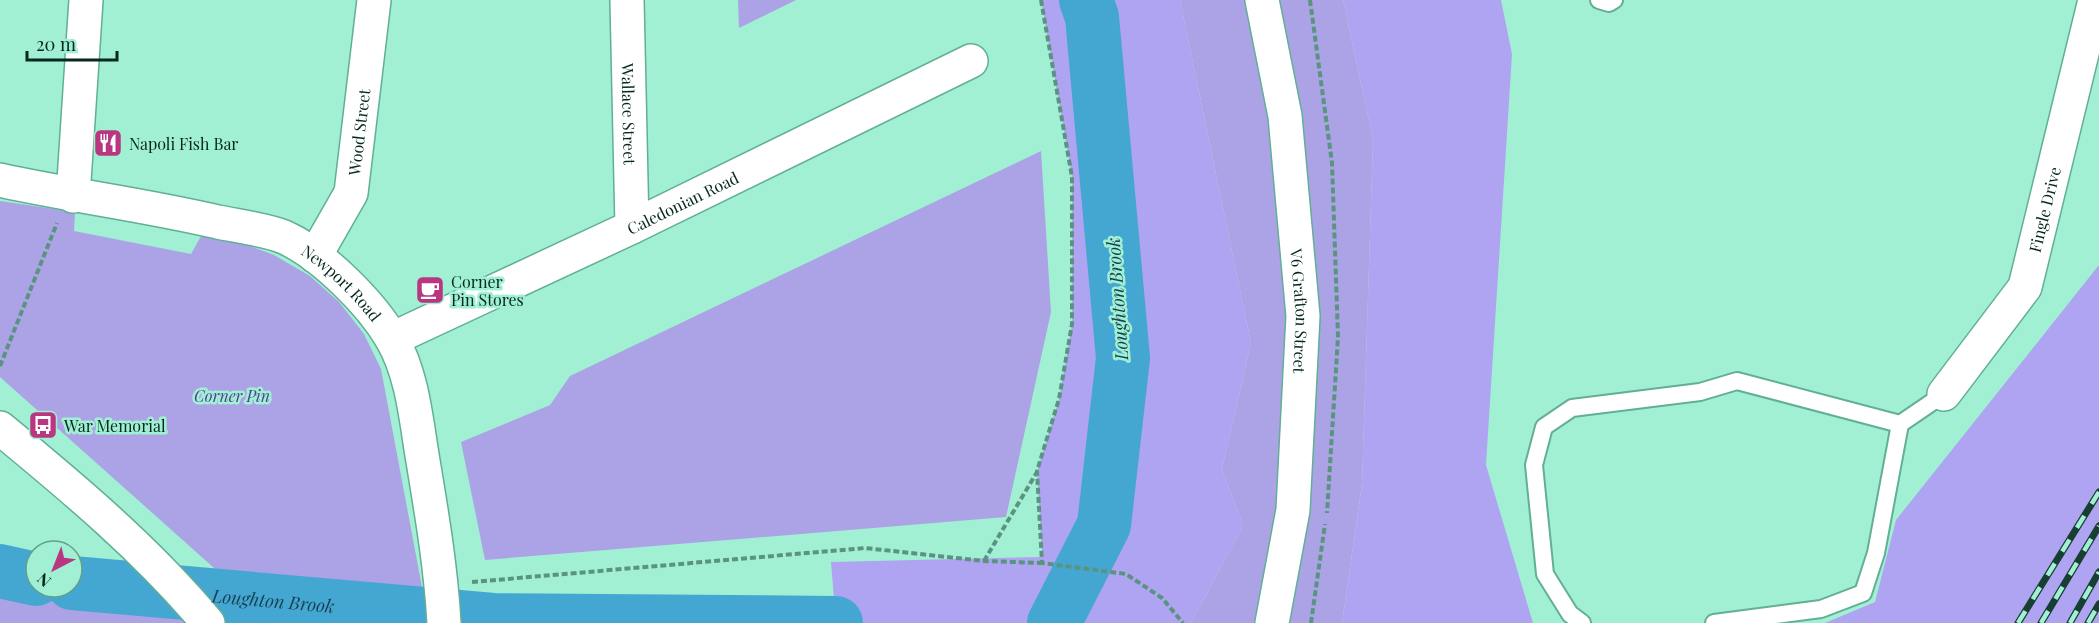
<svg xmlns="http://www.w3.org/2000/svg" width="2099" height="623" font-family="'Playfair Display',serif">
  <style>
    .green { fill: #aca3e6 }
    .forest { fill: #afa4f1 }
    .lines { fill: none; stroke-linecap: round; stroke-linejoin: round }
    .stream { stroke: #31819c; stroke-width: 9 }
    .river { stroke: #44a7d2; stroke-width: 54 }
    .service-casing { stroke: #61af95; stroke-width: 20 }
    .minor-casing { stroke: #61af95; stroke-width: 36 }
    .tertiary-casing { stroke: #61af95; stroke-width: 36 }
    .path { stroke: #5a9481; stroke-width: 4; stroke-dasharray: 6 3; stroke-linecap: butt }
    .service { stroke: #fff; stroke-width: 16 }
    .minor { stroke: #fff; stroke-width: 33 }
    .tertiary { stroke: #fff; stroke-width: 33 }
    .rail-casing { stroke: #173e32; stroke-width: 7 }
    .rail { stroke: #a1f0d4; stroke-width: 4.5; stroke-dasharray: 14; stroke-linecap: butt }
    .labels { text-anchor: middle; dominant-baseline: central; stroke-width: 5; stroke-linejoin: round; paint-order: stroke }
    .street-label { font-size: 16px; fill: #06281e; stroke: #a1f0d4 }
    .poi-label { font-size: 16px; fill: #06281e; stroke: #a1f0d4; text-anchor: start }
    .park-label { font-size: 16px; font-style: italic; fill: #523d96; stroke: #a1f0d4 }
    .water-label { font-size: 18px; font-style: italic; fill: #153f52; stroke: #a1f0d4 }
  </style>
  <rect width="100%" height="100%" fill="#a1f0d4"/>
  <path class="green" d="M738,0H796L739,28Z
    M1180,0H1343L1373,140L1362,484L1342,623H1191L1243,526L1222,469L1251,343Z
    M1041,151L1051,312L1006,517L485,560L461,442L550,405L570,376Z
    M0,201L75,212L74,231L191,254L205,229L274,255L310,276L339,302L364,334L381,369L422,587V623H266L251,601L0,377Z
    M0,571L36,579V587H72V583L185,593L208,623H0Z"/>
  <path class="forest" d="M1041,0H1180L1251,343L1222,469L1243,526L1191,623H836L831,562L1042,557L1037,471L1059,399L1072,324V177Z
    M1343,0H1501L1512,54L1486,465L1533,623H1342L1362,484L1373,140Z
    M2099,265V623H1825L1875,602L1896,520Z"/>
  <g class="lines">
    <path class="stream" d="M493,620V623"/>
    <g class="river">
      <path d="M0,571L36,579"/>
      <path id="s1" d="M72,583L493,620L836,623"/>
      <path d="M1054,623L1104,525L1123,358L1092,17L1086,0"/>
    </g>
    <g class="service-casing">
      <path id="service" d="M1599,0L1609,3L1614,0
        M1582,623L1570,614L1545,574L1534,465L1544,427L1572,408L1700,392L1737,381L1900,424
        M1714,623L1821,609L1863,593L1876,553L1900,424L1944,394"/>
    </g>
    <g class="minor-casing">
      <g id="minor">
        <path id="s2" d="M627,0L632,227"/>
        <path id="s3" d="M0,180C73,196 146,205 218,222C237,226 267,230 284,237C322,254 371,303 392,339C413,376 416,420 423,461C432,515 441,569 444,623"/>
        <path d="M73,196L86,0"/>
        <path id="s4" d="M315,256L351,193L374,0"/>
        <path id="s5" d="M392,339L632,227L971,61"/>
        <path id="s6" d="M1944,394L2025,287L2095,0"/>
      </g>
    </g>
    <g class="tertiary-casing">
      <g id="tertiary">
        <path id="s7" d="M1262,0L1285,116L1303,316L1293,510L1272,623"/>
        <path d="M0,428C73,488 147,550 208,623"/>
      </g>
    </g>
    <path class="path" d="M1041,0L1072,177V324L1059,399L1037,471L1042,563L1126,574L1162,598L1183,623
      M1310,0L1332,163L1338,337L1327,513
      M0,366L57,223
      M984,561L1037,472
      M472,582L865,548L984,561L1042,563
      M1311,623L1325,524"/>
    <use href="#service" class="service"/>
    <use href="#minor" class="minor"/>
    <use href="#tertiary" class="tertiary"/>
    <g class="rail-casing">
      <path id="rail" d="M2018,623L2099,492
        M2041,623L2099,526
        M2070,623L2099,572
        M2088,623L2099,604"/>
    </g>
    <use href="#rail" class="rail"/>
  </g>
  <defs>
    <g id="restaurant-square" transform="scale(1.5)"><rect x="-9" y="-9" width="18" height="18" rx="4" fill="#b83780" stroke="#a1f0d4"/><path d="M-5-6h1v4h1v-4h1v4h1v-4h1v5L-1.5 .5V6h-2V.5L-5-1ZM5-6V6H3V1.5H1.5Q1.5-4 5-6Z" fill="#fff"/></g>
    <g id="cafe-square" transform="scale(1.5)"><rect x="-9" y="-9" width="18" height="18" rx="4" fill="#b83780" stroke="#a1f0d4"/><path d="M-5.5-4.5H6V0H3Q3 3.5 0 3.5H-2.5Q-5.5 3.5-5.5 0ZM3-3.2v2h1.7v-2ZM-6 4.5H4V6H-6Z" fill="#fff"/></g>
    <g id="bus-square" transform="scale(1.5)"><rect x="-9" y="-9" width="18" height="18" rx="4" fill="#b83780" stroke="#a1f0d4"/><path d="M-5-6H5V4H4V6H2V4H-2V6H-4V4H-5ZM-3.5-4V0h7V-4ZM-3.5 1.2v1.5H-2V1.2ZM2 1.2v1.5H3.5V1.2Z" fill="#fff"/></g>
  </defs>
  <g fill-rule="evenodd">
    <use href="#restaurant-square" x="108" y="143"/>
    <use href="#cafe-square" x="430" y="290"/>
    <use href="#bus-square" x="43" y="425"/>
  </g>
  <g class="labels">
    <g class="street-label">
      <text stroke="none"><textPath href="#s2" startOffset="114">Wallace Street</textPath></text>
      <text stroke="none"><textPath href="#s4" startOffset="134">Wood Street</textPath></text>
      <text stroke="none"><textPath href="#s5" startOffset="321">Caledonian Road</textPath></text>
      <text stroke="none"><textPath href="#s6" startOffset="214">Fingle Drive</textPath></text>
      <text stroke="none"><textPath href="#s3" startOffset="364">Newport Road</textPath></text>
      <text stroke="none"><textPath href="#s7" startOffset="314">V6 Grafton Street</textPath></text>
    </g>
    <g class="poi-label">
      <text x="129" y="143">Napoli Fish Bar</text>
      <text x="451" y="281">Corner<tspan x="451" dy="18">Pin Stores</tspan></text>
      <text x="64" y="425">War Memorial</text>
    </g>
    <g class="park-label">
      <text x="232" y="395">Corner Pin</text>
    </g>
    <g class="water-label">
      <text transform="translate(1117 299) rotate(-94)">Loughton Brook</text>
      <text stroke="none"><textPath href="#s1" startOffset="202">Loughton Brook</textPath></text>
    </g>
  </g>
  <g transform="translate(54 569) rotate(222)"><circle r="28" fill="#a1f0d4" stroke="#63a08b" stroke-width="1.5"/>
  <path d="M0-4.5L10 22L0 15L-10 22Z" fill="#b83780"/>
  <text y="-9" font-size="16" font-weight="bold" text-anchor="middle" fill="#06281e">N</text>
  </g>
  <path d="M27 51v9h90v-9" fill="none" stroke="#06281e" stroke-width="3"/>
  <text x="36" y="51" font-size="18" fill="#06281e" stroke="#a1f0d4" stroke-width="4.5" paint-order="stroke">20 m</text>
</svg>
